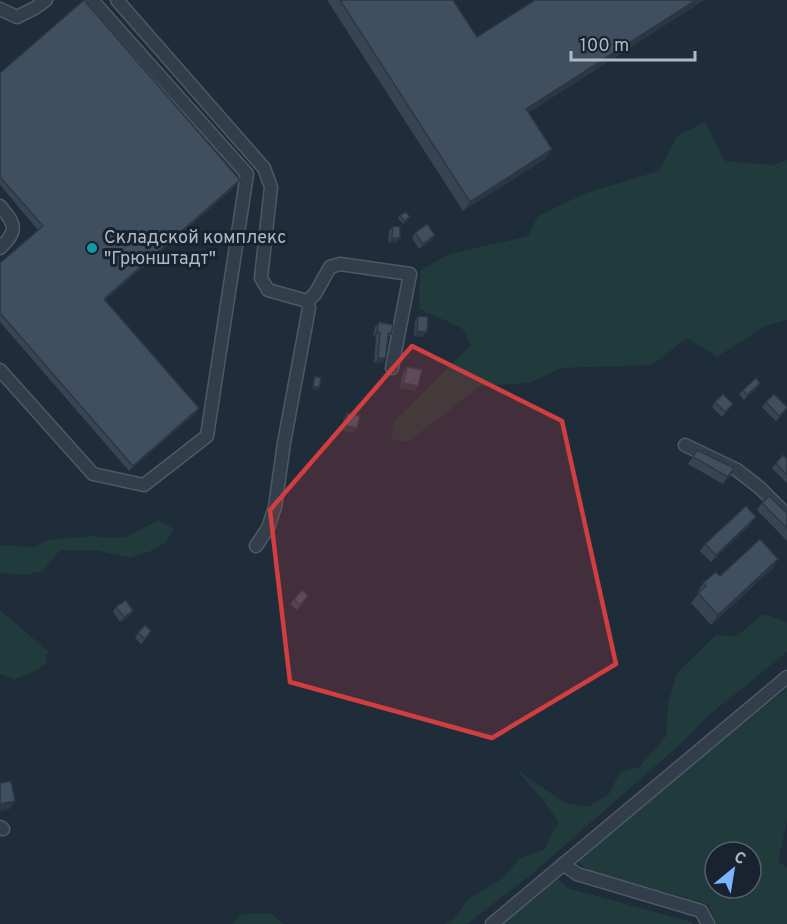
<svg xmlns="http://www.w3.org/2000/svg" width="787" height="924" font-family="Overpass,sans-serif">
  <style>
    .green { fill: #213a3b; fill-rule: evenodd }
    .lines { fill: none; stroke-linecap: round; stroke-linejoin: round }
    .minor-casing { stroke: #4e5965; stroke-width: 15 }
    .minor { stroke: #333e4b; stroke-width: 12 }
    .wall { fill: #374453 }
    .shaded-wall { fill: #2d3743 }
    .building { fill: #404f60; stroke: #2d3743; stroke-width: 1.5 }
    .marked { fill: #d03e40; fill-opacity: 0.2; stroke: #d03e40; stroke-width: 4.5; stroke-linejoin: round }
    .culture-dot { fill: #0f9aa8; stroke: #19232f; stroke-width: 2 }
    .labels { text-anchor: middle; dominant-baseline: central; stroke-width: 6; stroke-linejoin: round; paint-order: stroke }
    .poi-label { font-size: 18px; fill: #aeb9c7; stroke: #19232f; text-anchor: start }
  </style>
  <rect width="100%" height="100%" fill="#1f2c3a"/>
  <path class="green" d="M705,122L725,161L773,165L787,160V320L765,326L717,357L687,338L652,365L562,368L529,383L480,386L408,442L392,439L393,422L471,345L462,328L419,309L420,271L446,255L528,236L538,216L586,193L659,171L677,136Z
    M158,520L174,529L166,542L149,552L130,558L95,550H60L43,571L25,575L0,573V545L35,547L48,540L90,536L115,538L128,536Z
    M0,610L48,651L45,664L34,672L15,679L0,674Z
    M764,614L787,622V652L708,716L683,742L532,874L467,924H444L454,919L467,900L503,878L520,858L545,849L553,831L559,823L546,804L516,769L565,803L588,807L609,794L620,772L639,767L666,736L668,704L677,673L716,635L736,636Z
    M787,689V821L778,862L787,867V924H716L708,904L587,870L580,864L577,857L702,754ZM715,852H751V888H715Z
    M555,875L567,888L692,922V924H496Z
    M242,914H272L284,924H231Z"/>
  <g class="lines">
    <g class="minor-casing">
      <path id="minor" d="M117,0L264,168L271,187L261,278L268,290L307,301L309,308L284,443L275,507L268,528L256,546
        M0,9L17,17L35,8L46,0
        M0,206C15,224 19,230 0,248
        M307,301L315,294L330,267L340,264L410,274L392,368
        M0,370L93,474L144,485L207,436L247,174L92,0
        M685,445L737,470L760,488L787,515
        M0,827L3,829
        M563,864L577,874L701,911L708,924
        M492,924L787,677"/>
    </g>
    <use href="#minor" class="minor"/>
  </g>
  <path class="wall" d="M327,0H453L477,37L535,0H704L528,113L552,149L545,159L463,211Z
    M0,73L240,180L237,185L105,300L199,408L196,413L129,471L0,322V263L38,230L0,185Z
    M400,215L408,220L403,224L398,218Z
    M393,226L400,238L396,243H388L389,231Z
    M415,233L435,235L432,240L419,249L412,238Z
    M418,316L423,337L414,336L415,321Z
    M379,322L391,334L388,339L382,363H374L376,336H373L375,327Z
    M407,367L415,391L400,388L403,372Z
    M760,383L757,388L744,400L739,394L743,390Z
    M715,402L729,409L722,417L712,407Z
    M766,402L787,409L776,421L762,407Z
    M347,413L357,428L353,433L341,430L344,418Z
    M697,450L728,477L723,484L688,464Z
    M787,459V483L772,468L776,463Z
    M762,503L787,513V541L757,510Z
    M751,524L711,562L700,551L705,544Z
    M778,559L772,569L711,625L691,603L698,594L697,593L703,583L720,576Z
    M294,599L305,601L297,610L290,604Z
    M116,607L130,616L120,622L113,612Z
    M138,633L148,636L141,644L135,638Z"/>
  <path class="shaded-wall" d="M696,0H704L519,119L526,109Z
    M552,149L545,159L463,211L470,202Z
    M240,180L237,185L100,304L104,299Z
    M435,235L432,240L419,249L423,244Z
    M392,238H400L396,243H388Z
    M377,331L380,332L376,336H373Z
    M417,331L427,332L423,337L414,336Z
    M378,358H386L382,363H374Z
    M403,383L418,386L415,391L400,388Z
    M760,383L757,388L744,400L747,395Z
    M313,386L319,388L318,390L311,389Z
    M199,408L196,413L129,471L133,466Z
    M344,425L357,428L353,433L341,430Z
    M756,517L751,524L711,562L716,555Z
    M778,559L772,569L711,625L718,615Z
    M133,611L130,616L120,622L124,617Z
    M15,801L10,809L0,811V804Z"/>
  <path class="building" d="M84,0L240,180L104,299L199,408L133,466L0,313V263L43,226L0,177V73Z
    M340,0H453L477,37L535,0H696L526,109L552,149L470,202Z
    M406,212L410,217L404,221L400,215Z
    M427,224L435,235L423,244L415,233Z
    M393,226L400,227V238H392Z
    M418,316L428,317L427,332L417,331Z
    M379,322L393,325L391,334L388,333L386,358H378L380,332L377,331Z
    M407,367L422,370L418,386L403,383Z
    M315,376L321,378L319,388L313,386Z
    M756,378L760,383L747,395L743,390Z
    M723,394L733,404L725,412L715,402Z
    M774,394L787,407V408L779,416L766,402Z
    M347,413L360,416L357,428L344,425Z
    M697,450L734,468L728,477L693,457Z
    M783,455L787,459V475L776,463Z
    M769,496L787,513V528L762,503Z
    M746,506L756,517L716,555L705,544Z
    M760,539L778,559L718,615L698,593L706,586L703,583L716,572L720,576Z
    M302,590L308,596L300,605L294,599Z
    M126,600L133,611L124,617L116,607Z
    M145,625L151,631L145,639L138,633Z
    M11,781L15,801L0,804V783Z"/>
  <path class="marked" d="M412,346L562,421L616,664L492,738L290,682L270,510Z"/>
  <circle class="culture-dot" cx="92" cy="248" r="6"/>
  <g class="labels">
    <g class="poi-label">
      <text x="104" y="238">Складской комплекс<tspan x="104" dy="21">"Грюнштадт"</tspan></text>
    </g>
  </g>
  <g transform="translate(733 870) rotate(30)"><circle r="28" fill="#19232f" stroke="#555f6c" stroke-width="1.5"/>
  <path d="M0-4.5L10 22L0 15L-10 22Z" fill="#7bb5ff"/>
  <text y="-9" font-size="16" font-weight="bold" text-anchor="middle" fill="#aeb9c7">С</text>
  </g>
  <path d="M571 51v9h124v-9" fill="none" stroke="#aeb9c7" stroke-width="3"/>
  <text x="580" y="51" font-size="18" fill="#aeb9c7" stroke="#19232f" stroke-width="4.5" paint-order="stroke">100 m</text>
</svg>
